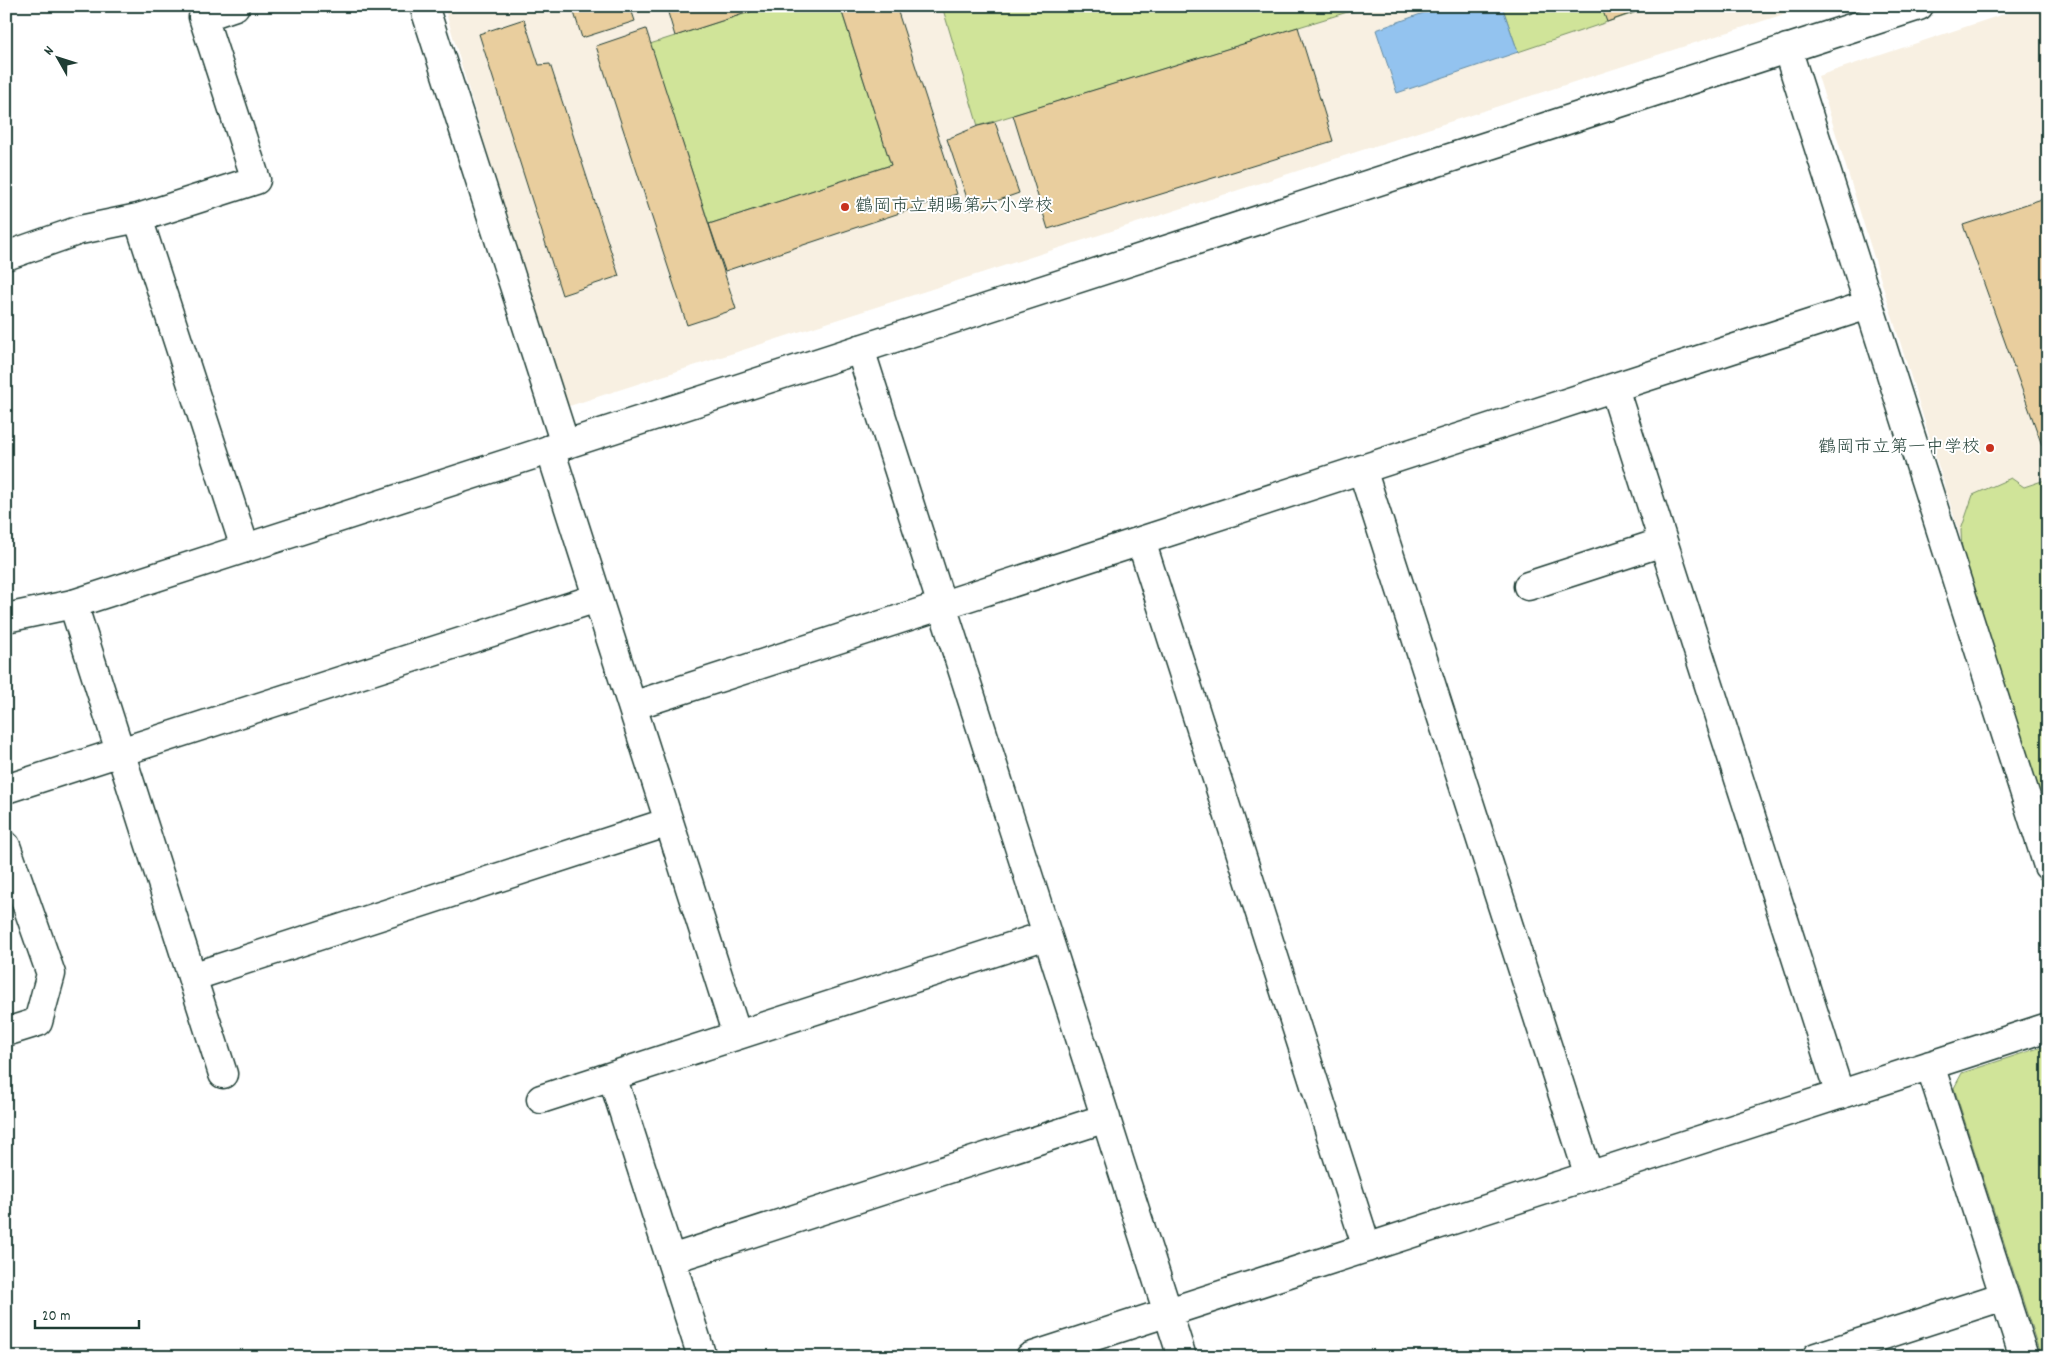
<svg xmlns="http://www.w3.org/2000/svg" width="2054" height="1363" font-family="Dekko,'Klee One',sans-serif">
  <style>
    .built { fill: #f8f0e2 }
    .green { fill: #d0e499; stroke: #789066 }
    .water { fill: #93c3ef; stroke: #658da4 }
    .building { fill: #e9ce9e; stroke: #1f3d34 }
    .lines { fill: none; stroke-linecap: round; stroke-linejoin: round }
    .minor-casing { stroke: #1f3d34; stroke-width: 31 }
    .tertiary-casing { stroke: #1f3d34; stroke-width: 31 }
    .minor { stroke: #fff; stroke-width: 28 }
    .tertiary { stroke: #fff; stroke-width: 28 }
    .poi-dot { fill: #c8321e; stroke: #fff; stroke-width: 2 }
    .labels { text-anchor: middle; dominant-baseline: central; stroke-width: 4; stroke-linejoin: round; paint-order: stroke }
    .poi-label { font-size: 18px; fill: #1f3d34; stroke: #fff; text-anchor: start }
  </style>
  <rect width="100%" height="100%" fill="#fff"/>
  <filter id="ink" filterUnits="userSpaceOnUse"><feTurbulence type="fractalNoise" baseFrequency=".02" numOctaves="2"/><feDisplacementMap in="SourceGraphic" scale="10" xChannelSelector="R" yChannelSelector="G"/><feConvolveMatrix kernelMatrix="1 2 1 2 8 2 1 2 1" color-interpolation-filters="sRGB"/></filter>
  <g filter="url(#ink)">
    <path class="built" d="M444,6H1809L563,408Z
      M2028,6H2048V821L1818,76Z"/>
    <path class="green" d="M768,6H840L891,165L709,224L650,44Z
      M942,6H1367L978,126Z
      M1502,6H1655L1518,52Z
      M2011,478L2024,487L2048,479V826L1962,554L1961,530L1973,495Z
      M2048,1045V1357H2041L1954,1088L1962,1073Z"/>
    <path class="water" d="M1443,6H1502L1518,52L1397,93L1376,30Z"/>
    <path class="building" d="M572,6H630L635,21L582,38Z
      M666,6H768L675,36Z
      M840,6H896L957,194L725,271L709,224L891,165Z
      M1601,6H1642L1643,9L1607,22Z
      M524,19L539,65L550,64L619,276L562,295L479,34Z
      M1298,27L1333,141L1048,229L1013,115Z
      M646,29L736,309L687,325L596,46Z
      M995,122L1019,193L971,210L947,139L978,126Z
      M2048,197V462L1963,225Z"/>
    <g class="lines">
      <g class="minor-casing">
        <path id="minor" d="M424,6L565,444
          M1787,48L2048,866
          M138,218L245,548
          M6,256L80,230L138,218L256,180L203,17L235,6
          M860,349L1182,1357
          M1614,388L1840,1095
          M550,449L737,1035
          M1362,469L1589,1176
          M1141,541L1367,1248
          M1528,586L1663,542
          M73,604L223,1074
          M632,706L1868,305
          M6,789L597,598
          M6,846L51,974L38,1022L6,1032
          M192,977L669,822
          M1930,1065L2024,1357
          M612,1076L702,1357
          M541,1099L1047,935
          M671,1259L1106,1118
          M1030,1357L2048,1027
          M1816,1357L2004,1296"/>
      </g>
      <g class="tertiary-casing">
        <path id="tertiary" d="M6,618L73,604L1919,6"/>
      </g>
      <use href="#minor" class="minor"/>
      <use href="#tertiary" class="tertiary"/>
    </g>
  </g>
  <g class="poi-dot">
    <circle cx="845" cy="207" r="5"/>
    <circle cx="1990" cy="448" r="5"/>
  </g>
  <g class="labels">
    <g class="poi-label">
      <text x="855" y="207">鶴岡市立朝暘第六小学校</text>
      <text x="1980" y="448" text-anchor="end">鶴岡市立第一中学校</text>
    </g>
  </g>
  <rect width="2054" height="1363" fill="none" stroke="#fff" stroke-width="25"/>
  <rect x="12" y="12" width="2029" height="1338" fill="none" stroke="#1f3d34" stroke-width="2" filter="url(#ink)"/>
  <g transform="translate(58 58) rotate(309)" stroke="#ffffff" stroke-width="4" paint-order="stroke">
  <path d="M0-4L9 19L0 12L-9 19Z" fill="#1f3d34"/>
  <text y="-8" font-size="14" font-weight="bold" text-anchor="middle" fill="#1f3d34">N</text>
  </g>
  <path d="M35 1320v8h104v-8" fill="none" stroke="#1f3d34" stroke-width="2.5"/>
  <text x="42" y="1320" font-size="15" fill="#1f3d34" stroke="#ffffff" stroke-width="4" paint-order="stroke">20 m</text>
</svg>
